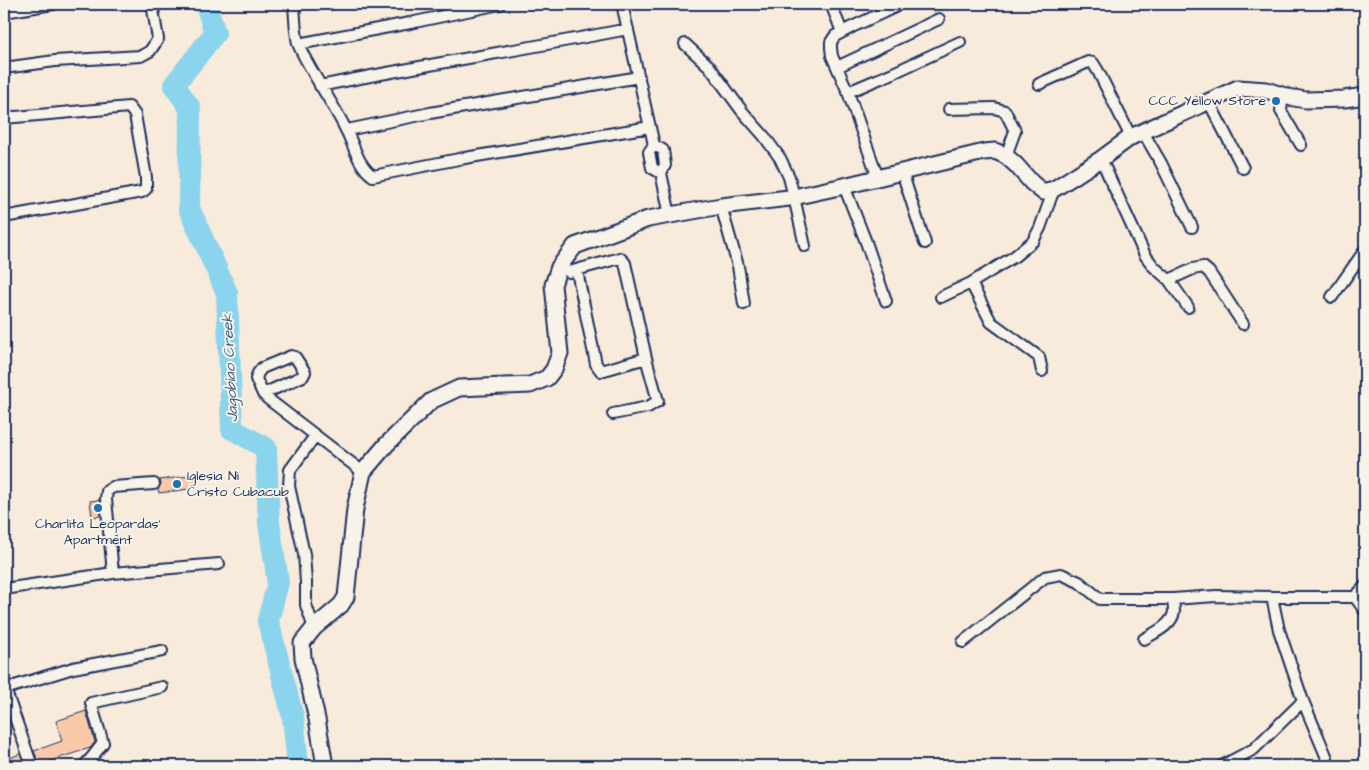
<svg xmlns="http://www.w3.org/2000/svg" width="1369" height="770" font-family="'Architects Daughter',sans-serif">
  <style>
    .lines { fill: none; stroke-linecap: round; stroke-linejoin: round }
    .river { stroke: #8bd4ed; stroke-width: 22 }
    .building { fill: #fac9a9; stroke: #1b2f5e }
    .street-casing { stroke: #1b2f5e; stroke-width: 14 }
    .secondary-casing { stroke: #1b2f5e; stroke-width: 19 }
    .street { stroke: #f7f3e8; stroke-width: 10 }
    .secondary { stroke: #f7f3e8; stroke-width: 15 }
    .poi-dot { fill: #1f6fb2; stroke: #f7f3e8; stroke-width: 2 }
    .labels { text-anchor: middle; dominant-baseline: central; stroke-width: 4; stroke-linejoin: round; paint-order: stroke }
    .poi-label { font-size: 14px; fill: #1b2f5e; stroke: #f7f3e8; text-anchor: end }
    .water-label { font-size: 15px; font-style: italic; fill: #375882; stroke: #f7f3e8 }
  </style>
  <rect width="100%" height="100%" fill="#f8ebdb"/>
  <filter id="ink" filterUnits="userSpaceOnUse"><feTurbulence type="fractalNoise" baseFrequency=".02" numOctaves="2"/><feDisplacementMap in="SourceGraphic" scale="10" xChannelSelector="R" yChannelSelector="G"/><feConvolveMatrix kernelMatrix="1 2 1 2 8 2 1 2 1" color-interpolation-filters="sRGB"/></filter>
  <g filter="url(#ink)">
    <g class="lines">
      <path class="river" d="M206,4L215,33L174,85L190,108L189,208L227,293L232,429L266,448L269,523L278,582L268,621L293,717L298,766"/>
    </g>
    <path class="building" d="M195,475L197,488L159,493L158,489L161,484L160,480Z
      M99,500L101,516L92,517L90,501Z
      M86,711L95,742L90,748L41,764L39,760L38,761L34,751L62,741L56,721Z
      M20,754L25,766H4V760Z"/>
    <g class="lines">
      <g class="street-casing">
        <path id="street" d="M294,4C295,15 295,36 299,46C312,75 332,101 346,130C354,145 358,166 373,176L459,159L650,127
          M622,4L654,145L663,150L665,165L661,173L670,215
          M831,4L842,32
          M4,12L53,4
          M298,44L410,23L500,4
          M685,44L709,66L742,111L764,136L780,158L789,177L794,197L805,246
          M837,67L939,19
          M4,68L55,61L141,56L150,51L158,39L152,4
          M1039,84L1088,62L1093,63L1098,71L1131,137
          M320,86C422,65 525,49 628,29
          M848,92L893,73L960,42
          M1284,96L1282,102L1281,111L1301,145
          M1209,102L1243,168
          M949,109L994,108L1005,111L1015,131L1006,156
          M4,118L129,107L135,115L146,177V189L142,192L4,217
          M347,130L430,113L639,77
          M1143,132L1161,163L1192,227
          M654,145L649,152L652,168L661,173
          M1101,159L1145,255L1154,267L1169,280L1188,307
          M902,172L925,243
          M878,178L848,92L832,56L831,48V42L835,36L852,27L895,7
          M844,186L866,242L886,301
          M721,206L738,266L744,304
          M559,267L569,272L620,258L625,263L646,358L658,401L648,407L613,414
          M577,271L596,364L601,371L646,358
          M1169,280L1193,269L1203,267L1209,272L1243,324
          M971,283L991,322L1039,357L1042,371
          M941,297L971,283L1015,256L1033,241L1040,228L1054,189
          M1332,297L1365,250
          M263,394L303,376L305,372L295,357L291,356L262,368L258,373L256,379L263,394L268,399L363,472
          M113,573L106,499L107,491L113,487L154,484
          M4,589L113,573L219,564
          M1355,597L1365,611
          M314,628L306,605V582L304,554L289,486L290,470L315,436
          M1144,639C1154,633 1173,625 1174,611C1174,607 1173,603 1173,599
          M963,642L1045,577L1061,574L1079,582L1100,599H1173L1216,596L1272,597H1355L1365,586
          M4,686L32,766
          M5,689L73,668L162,651
          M1303,701L1327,758
          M84,766L93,756L103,743L91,703L162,687
          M1222,766L1254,749L1303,701L1279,630L1272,597"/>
      </g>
      <g class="secondary-casing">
        <path id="secondary" d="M325,766L317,719L303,658L302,643L314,628L341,605L346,597L355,509L363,472L386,445L431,401L459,388L530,385L547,378L554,369L560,353L553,285L559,267L575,246L648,219L721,206L789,198L844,186L984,152L995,151L1006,156L1016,165L1032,183L1043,192L1054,189L1101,159L1131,137L1238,88L1266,90L1288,97L1306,100L1344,99L1365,96"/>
      </g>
      <use href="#street" class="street"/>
      <use href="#secondary" class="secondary"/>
    </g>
  </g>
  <g class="poi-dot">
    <circle cx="1276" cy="101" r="5"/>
    <circle cx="177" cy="484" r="5"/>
    <circle cx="98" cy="508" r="5"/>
  </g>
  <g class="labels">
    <g class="poi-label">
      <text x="1266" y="101">CCC Yellow Store</text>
      <text x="187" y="476" text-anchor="start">Iglesia Ni<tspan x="187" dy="16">Cristo Cubacub</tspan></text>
      <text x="98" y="524" text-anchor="middle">Charlita Leopardas'<tspan x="98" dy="16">Apartment</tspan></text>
    </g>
    <g class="water-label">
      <text transform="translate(230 368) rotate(-93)">Jagobiao Creek</text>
    </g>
  </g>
  <rect width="1369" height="770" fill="none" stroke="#f7f3e8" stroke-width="20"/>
  <rect x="10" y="10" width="1349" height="750" fill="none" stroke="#1b2f5e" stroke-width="2" filter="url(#ink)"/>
</svg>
